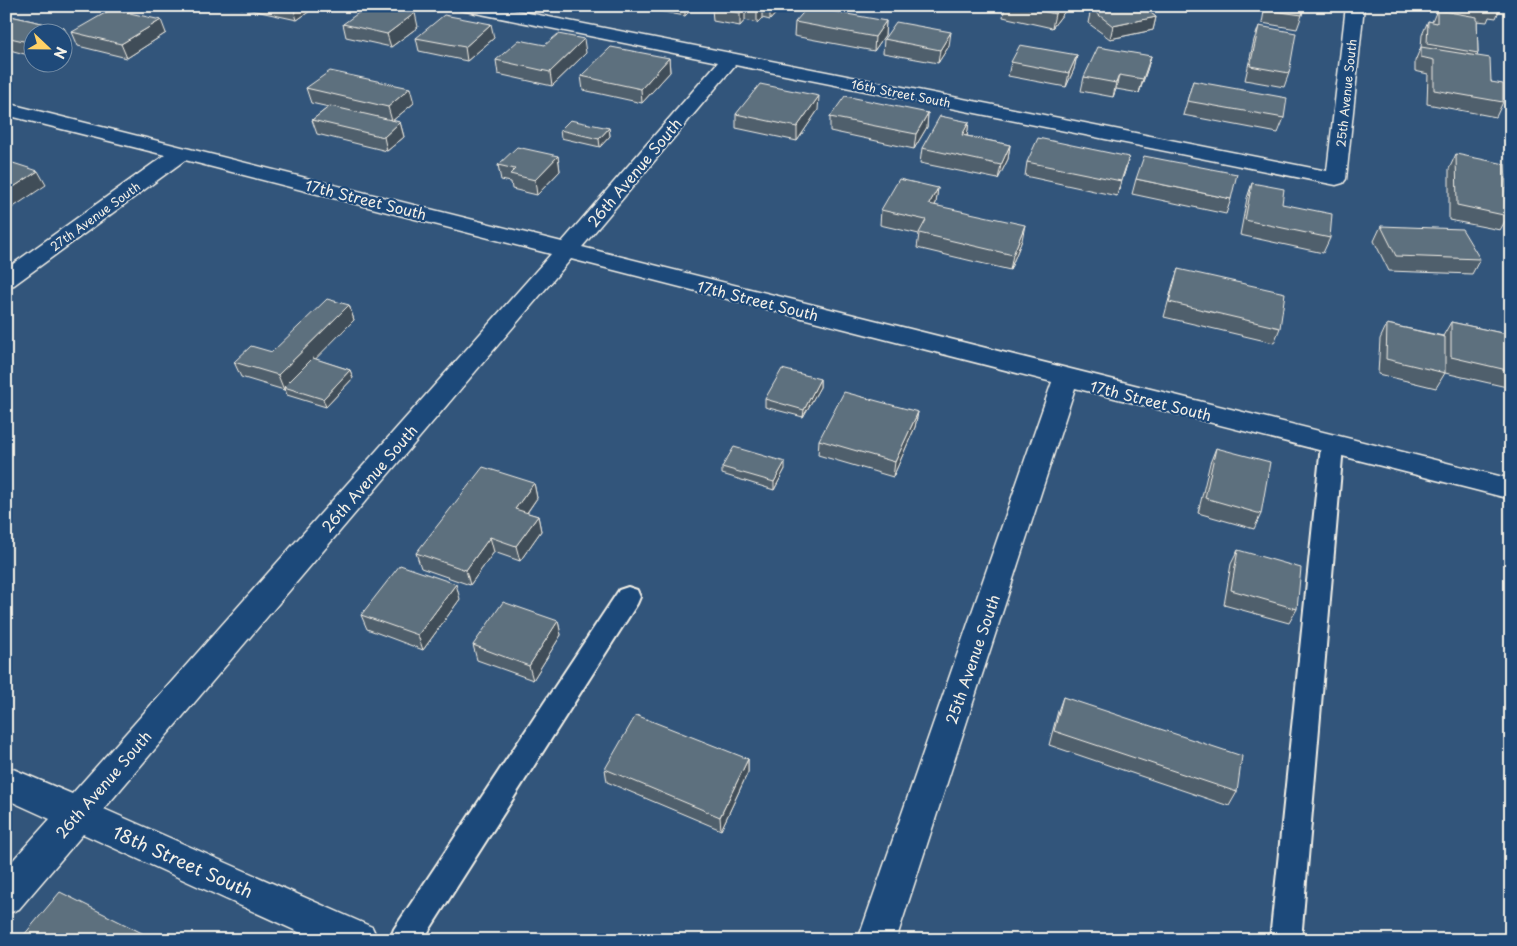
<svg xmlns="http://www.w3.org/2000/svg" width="1517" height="946" font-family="'Playpen Sans',sans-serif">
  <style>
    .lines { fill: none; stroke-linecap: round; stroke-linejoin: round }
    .service-casing { stroke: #f4f1e8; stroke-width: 4 }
    .minor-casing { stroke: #f4f1e8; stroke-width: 3 }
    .service { fill: #1f4a7a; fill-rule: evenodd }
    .minor { fill: #1f4a7a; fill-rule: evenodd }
    .wall { fill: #505f6c; stroke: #f4f1e8 }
    .shaded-wall { fill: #414e58; stroke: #f4f1e8 }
    .building { fill: #5d6f7e; stroke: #f4f1e8 }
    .labels { text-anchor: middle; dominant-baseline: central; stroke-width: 4.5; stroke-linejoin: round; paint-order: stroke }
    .far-street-label { font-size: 12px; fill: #f4f1e8; stroke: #1f4a7a }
    .street-label { font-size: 15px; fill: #f4f1e8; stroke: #1f4a7a }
    .near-street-label { font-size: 18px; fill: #f4f1e8; stroke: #1f4a7a }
  </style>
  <rect width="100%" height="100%" fill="#32557b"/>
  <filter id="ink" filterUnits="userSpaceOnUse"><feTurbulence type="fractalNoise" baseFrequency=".02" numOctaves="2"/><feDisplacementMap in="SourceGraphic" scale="10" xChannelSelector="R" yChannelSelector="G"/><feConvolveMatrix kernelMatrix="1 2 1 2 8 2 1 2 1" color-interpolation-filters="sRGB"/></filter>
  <g filter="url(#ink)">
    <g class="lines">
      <g class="service-casing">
        <path id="service" d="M1332,438L1340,440L1343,446L1301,940H1270L1321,446L1324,440Z
          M628,587L637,590L640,597L637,604L423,940H390L394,929L619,590Z"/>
      </g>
      <g class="minor-casing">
        <path id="minor" d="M458,6H493L1327,171L1346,6H1364L1346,179L1343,183L1336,185L735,65L582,247L1511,479V499L1075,388L896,940H858L1052,382L571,259L104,809L372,927L378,940H316L83,834L19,909L6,914V868L50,819L6,799V766L72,794L551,254L185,160L14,285L6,287V269L165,155L6,115V103L562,242L718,62L466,11L460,10Z"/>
      </g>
      <use href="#service" class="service"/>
      <use href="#minor" class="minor"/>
    </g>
    <path class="wall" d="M237,6H317L297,20L237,7Z
      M658,6H695L685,16L658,11Z
      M714,6H782L770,20L762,18L757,23L745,20L740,26L713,21L712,8Z
      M920,6H935L926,9Z
      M1005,6H1067L1066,10L1052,28L1003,17Z
      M1103,6H1142L1156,17L1153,30L1110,39L1088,23L1091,9Z
      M1265,6H1304L1302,15L1297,29L1262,23Z
      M1439,6H1501L1496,18L1489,17L1487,22L1477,21L1478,53L1477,56L1503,102L1496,117L1427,104L1428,74L1415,71V61L1421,47L1422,35L1428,21L1432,22L1437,10L1440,11Z
      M6,15L64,28L71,42L62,47V32H32V56L6,49Z
      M886,21L885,35L874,51L794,36L795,22Z
      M343,24L418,27L391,47L346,37Z
      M1259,26L1289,73L1284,87L1245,80L1254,40Z
      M72,32L166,33L127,58L78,46Z
      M416,38H494L467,61L419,51Z
      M884,39L949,46L938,63L883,53Z
      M545,45L586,53L552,86L498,74L496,60Z
      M1077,55L1074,69L1066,87L1008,76L1011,62Z
      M1151,56L1147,70L1139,93L1116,89L1113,97L1081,91L1084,77Z
      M669,58L670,72L642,103L583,90L581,76Z
      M1193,81L1284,118L1278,133L1183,115Z
      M306,88L414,103L392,121L400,122L404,137L387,151L317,134L312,120L329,107L311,103Z
      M818,110L797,141L736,128V114Z
      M928,113L927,127L914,149L830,131V117Z
      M969,122L967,136L1010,145L1008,159L998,179L920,163L922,148Z
      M609,128L610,136L600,147L561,138L560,130Z
      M1456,154L1508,216L1500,230L1449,220V169Z
      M558,156L560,171L537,195L512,189L511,182L501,180L498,165Z
      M1129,157L1125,171L1117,196L1025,176L1027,162Z
      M1136,179L1231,199L1226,214L1132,194Z
      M1252,183L1330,238L1323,253L1240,235L1247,198Z
      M938,188L936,203L935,205L1022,240L1010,270L917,248L919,234L880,225L881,210Z
      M1381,226L1480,259L1472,274L1389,271L1374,241Z
      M1178,269L1280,328L1274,343L1164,317L1173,284Z
      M349,305L354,320L315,359L350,370L353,378L326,407L287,395L285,389L284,390L241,377L234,362L272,352Z
      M1451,322L1511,335V388L1445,373L1436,388L1378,374L1380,339L1387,324L1443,336Z
      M820,379V387L803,417L765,407V399Z
      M918,412L915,427L893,477L818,455L819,440Z
      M1216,448L1261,514L1254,529L1198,513L1210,463Z
      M722,467L785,469L774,490L722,474Z
      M534,483L537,498L527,513L538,516L541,531L520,561L494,552L470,585L421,568L416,553Z
      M1238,550L1297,609L1289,623L1224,605L1231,564Z
      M460,599L423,650L367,629L361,615Z
      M558,621L561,635L533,680L477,660L473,645Z
      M1063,697L1237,792L1229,806L1049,745L1058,711Z
      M748,759V772L721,830L607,782L605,769Z"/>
    <path class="shaded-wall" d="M293,6H317L297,20Z
      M685,6H695L685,16Z
      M760,6H762V18L757,23V9Z
      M770,6H782L770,20Z
      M926,6H935L926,9Z
      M1061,6H1067L1066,10L1052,28L1055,14Z
      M745,7V20L740,26V13Z
      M415,13L418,27L391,47L387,34Z
      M1156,17L1153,30L1110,39L1113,26Z
      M161,20L166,33L127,58L121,44Z
      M886,21L885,35L874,51L875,37Z
      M491,24L494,38L467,61L465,47Z
      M64,28L71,42L62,47V32H57Z
      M951,32L949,46L938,63L940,50Z
      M584,39L586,53L552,86L550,72Z
      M1077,55L1074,69L1066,87L1069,73Z
      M1151,56L1147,70L1139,93L1143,79Z
      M669,58L670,72L642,103L641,89Z
      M1119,75L1116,89L1113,97L1116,83Z
      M410,88L414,103L392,121L388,107Z
      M819,96L818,110L797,141V127Z
      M928,113L927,127L914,149L916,134Z
      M400,122L404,137L387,151L384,137Z
      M969,122L967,136L962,135Z
      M609,128L610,136L600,147L599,139Z
      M1010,145L1008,159L998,179L1001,165Z
      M558,156L560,171L537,195L535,180Z
      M1129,157L1125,171L1117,196L1121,181Z
      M38,171L46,185L6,212V192Z
      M938,188L936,203L928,219L929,204Z
      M1025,225L1022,240L1010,270L1013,255Z
      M349,305L354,320L287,388L284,387L285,389L284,390L278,375Z
      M350,370L353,378L326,407L323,399Z
      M820,379V387L803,417L804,410Z
      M918,412L915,427L893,477L895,462Z
      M785,462V469L774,490V482Z
      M534,483L537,498L519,524L515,509Z
      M538,516L541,531L520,561L516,546Z
      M490,537L494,552L470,585L466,570Z
      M456,584L460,599L423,650L418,635Z
      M558,621L561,635L533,680L529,666Z
      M748,759V772L721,830L720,817Z"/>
    <path class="building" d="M368,6H382L415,13L387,34L343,24Z
      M714,6H760L757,9L745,7L740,13L712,8Z
      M1020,6H1061L1055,14Z
      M1105,6H1142L1156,17L1113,26L1091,9Z
      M1267,6H1304L1302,15L1266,10Z
      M1475,6H1493V9Z
      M808,7L886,21L875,37L795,22Z
      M112,9L161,20L121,44L72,32Z
      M1437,10L1477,17L1478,53L1427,44L1428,21L1437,23Z
      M6,15L64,28L57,32H32V43L6,37Z
      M444,15L491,24L465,47L416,38Z
      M896,22L951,32L940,50L884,39Z
      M1259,26L1296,33L1289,73L1250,66Z
      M558,34L584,39L550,72L496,60L519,40L545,45Z
      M1020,45L1077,55L1069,73L1011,62Z
      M611,47L669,58L641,89L581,76Z
      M1098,47L1151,56L1143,79L1119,75L1116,83L1084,77Z
      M1421,47L1490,58L1491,82L1503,84V102L1434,90V60L1421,57Z
      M330,71L410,88L388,107L306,88Z
      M1193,81L1287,98L1284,118L1187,101Z
      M760,84L819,96L797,127L736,114Z
      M845,96L928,113L916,134L830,117Z
      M330,106L400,122L384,137L312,120Z
      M940,116L969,122L962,135L1010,145L1001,165L922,148Z
      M570,120L609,128L599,139L560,130Z
      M1038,138L1129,157L1121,181L1027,162Z
      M517,147L558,156L535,180L510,174L515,169L498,165Z
      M1456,154L1505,164L1508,216L1457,205Z
      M1144,156L1237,174L1231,199L1136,179Z
      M13,163L38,171L6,192V168Z
      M899,179L938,188L929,204L1025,225L1013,255L919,233L926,220L881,210Z
      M1252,183L1284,189L1282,204L1332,214L1330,238L1245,220Z
      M1381,226L1462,229L1480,259L1396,256Z
      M1178,269L1285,293L1280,328L1169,302Z
      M327,299L349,305L278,375L234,362L251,346L272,352Z
      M1451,322L1511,335V371L1451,357Z
      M1387,324L1445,337V373L1386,359Z
      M313,358L350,370L323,399L284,387Z
      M782,369L820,379L804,410L765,399Z
      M844,392L918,412L895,462L819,440Z
      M734,447L785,462L774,482L722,467Z
      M1216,448L1270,462L1261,514L1205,498Z
      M483,467L534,483L515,509L538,516L516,546L490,537L466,570L416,553Z
      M1238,550L1301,568L1297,609L1231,590Z
      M400,565L456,584L418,635L361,615Z
      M503,602L558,621L529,666L473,645Z
      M1063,697L1242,756L1237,792L1054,731Z
      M636,715L748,759L720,817L605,769Z
      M60,892L156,940H30L23,936Z
      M1020,934L1034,940H1018Z"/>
  </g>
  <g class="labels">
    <g class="far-street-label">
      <text transform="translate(901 93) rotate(11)">16th Street South</text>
      <text transform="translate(1346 93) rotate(-84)">25th Avenue South</text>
      <text transform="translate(95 216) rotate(-36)">27th Avenue South</text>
    </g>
    <g class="street-label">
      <text transform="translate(634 172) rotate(-50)">26th Avenue South</text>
      <text transform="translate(366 199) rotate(14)">17th Street South</text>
      <text transform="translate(758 300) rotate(14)">17th Street South</text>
      <text transform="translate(1151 400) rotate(14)">17th Street South</text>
      <text transform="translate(369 478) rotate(-49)">26th Avenue South</text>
      <text transform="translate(972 659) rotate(-71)">25th Avenue South</text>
      <text transform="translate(103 784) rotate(-49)">26th Avenue South</text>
    </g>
    <g class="near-street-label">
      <text transform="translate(183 861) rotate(24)">18th Street South</text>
    </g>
  </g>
  <rect width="1517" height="946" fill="none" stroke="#1f4a7a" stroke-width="25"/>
  <rect x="12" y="12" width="1492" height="921" fill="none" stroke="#f4f1e8" stroke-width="2" filter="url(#ink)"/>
  <g transform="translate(48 48) rotate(112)"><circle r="24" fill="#1f4a7a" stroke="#748da6"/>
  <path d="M0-4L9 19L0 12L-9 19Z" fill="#ffd166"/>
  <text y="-8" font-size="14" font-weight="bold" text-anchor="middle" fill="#f4f1e8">N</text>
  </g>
</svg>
